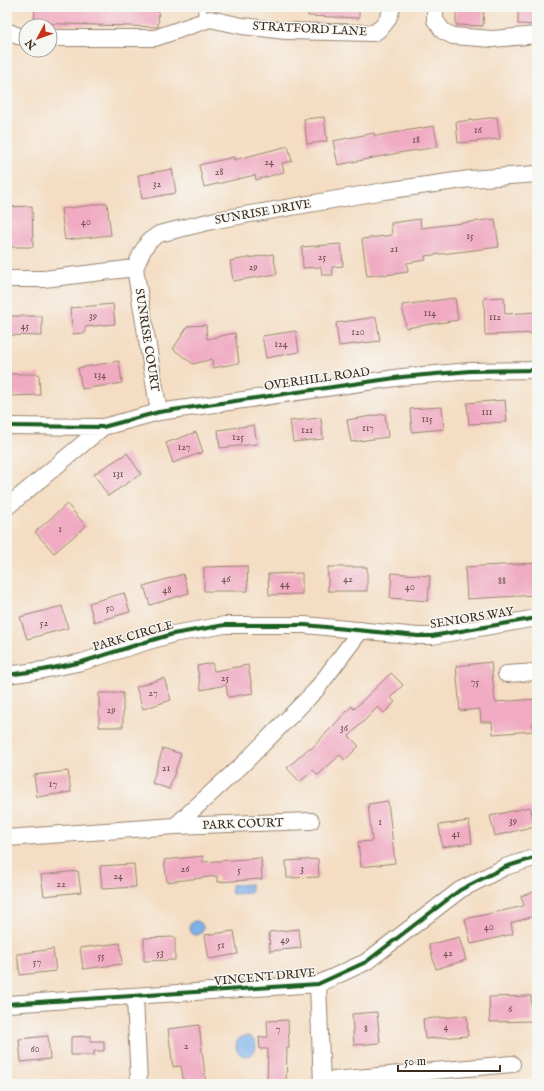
<svg xmlns="http://www.w3.org/2000/svg" width="544" height="1091" font-family="'IM FELL English',serif">
  <style>
    .water { fill: #7db1ea; stroke: #5c6e84 }
    .building { fill: #f0abc2 }
    .lines { fill: none; stroke-linecap: round; stroke-linejoin: round }
    .lane-casing { stroke: #988470; stroke-width: 10 }
    .street-casing { stroke: #988470; stroke-width: 18 }
    .lane { stroke: #fff; stroke-width: 8 }
    .street { stroke: #fff; stroke-width: 16 }
    .cycleway-casing { stroke: #f6f6f2; stroke-width: 6 }
    .cycleway { stroke: #1b5e20; stroke-width: 4 }
    .labels { text-anchor: middle; dominant-baseline: central; stroke-width: 3; stroke-linejoin: round; paint-order: stroke }
    .number-label { font-size: 10px; fill: #684a47 }
    .street-label { font-size: 12px; fill: #3b2a1e; stroke: #f6f6f2 }
  </style>
  <rect width="100%" height="100%" fill="#f6f6f2"/>
  <filter id="ink" filterUnits="userSpaceOnUse"><feTurbulence type="fractalNoise" baseFrequency=".025" numOctaves="2"/><feDisplacementMap in="SourceGraphic" scale="8" xChannelSelector="R" yChannelSelector="G"/><feConvolveMatrix kernelMatrix="1 2 1 2 8 2 1 2 1" color-interpolation-filters="sRGB"/></filter>
  <filter id="wash" filterUnits="userSpaceOnUse"><feTurbulence type="fractalNoise" baseFrequency=".012" numOctaves="4" result="noise"/><feDisplacementMap in="SourceGraphic" scale="16" xChannelSelector="R" yChannelSelector="G"/><feGaussianBlur stdDeviation="0.9" result="paint"/><feColorMatrix in="noise" values="0 0 0 0 0 0 0 0 0 0 0 0 0 0 0 0 0 1.4 0 .05"/><feComposite in="paint" operator="in"/></filter>
  <g filter="url(#wash)">
    <rect width="100%" height="100%" fill="#f4ddc2"/>
    <path class="water" d="M251,884V893L232,894L231,885Z
      M189 928a7 7 0 1 1 14 0a7 7 0 1 1-14 0Z
      M236 1046a10 10 0 1 1 20 0a10 10 0 1 1-20 0Z"/>
    <g id="blocks">
      <path class="building" d="M35,7H159L158,27L34,23Z
        M308,7H359V18L308,16Z
        M456,7H484L483,26L456,25Z
        M518,7H537V25L518,24Z
        M324,117L327,141L307,144L304,119Z
        M497,117L500,139L458,143L456,122Z
        M434,126L438,147L398,153L338,165L333,141L374,133L375,136Z
        M288,146L292,161L282,163L284,172L256,180L255,175L204,187L199,165L234,157V160Z
        M172,169L176,193L142,199L138,175Z
        M107,203L111,235L65,240L61,209Z
        M32,206L33,247H7V207Z
        M420,219L421,228L495,219L499,247L425,256L426,260L407,263L408,272L385,275V274L367,276L362,239L392,235L391,223Z
        M341,244L343,266L332,267L333,275H322L321,267L303,268L302,247Z
        M273,254L277,274L233,281L230,261Z
        M504,297L505,314L537,312V333L485,335L484,298Z
        M455,298L458,320L406,328L402,305Z
        M113,304L115,324L85,327V333L73,334L70,308Z
        M7,316H42V336L7,335Z
        M376,317L380,341L339,346L336,323Z
        M206,325L207,339L235,333L239,363L213,368L212,359L193,364L173,349L188,326Z
        M296,331L299,352L266,358L262,336Z
        M119,361L122,383L82,389L78,368Z
        M7,374H39L40,395L7,396Z
        M505,400L507,422L469,424L467,403Z
        M442,407L444,429L412,432L410,409Z
        M385,414L388,437L351,442L347,420Z
        M321,418L323,439L293,442L290,421Z
        M254,425L257,444L220,448L218,430Z
        M196,432L203,452L173,463L166,443Z
        M127,453L141,474L108,496L94,474Z
        M67,504L86,526L54,553L35,532Z
        M537,563V595L467,599L465,567Z
        M247,566L248,591H204V567Z
        M328,567H367V591H328Z
        M302,573V594L269,595L268,574Z
        M392,573L430,576L428,601L390,598Z
        M183,574L189,593L150,605L144,586Z
        M124,593L130,612L94,622L89,603Z
        M62,606L68,628L27,639L20,617Z
        M491,662L495,702L537,699V724H532L533,731L493,734L492,722H481L480,709L460,711L456,666Z
        M212,663L214,671L248,665L253,693L228,697L226,685L201,690L197,666Z
        M391,673L403,685L390,698L395,702L384,713L378,707L349,736L359,746L345,760L340,755L318,775L313,770L300,782L287,768L309,748L311,749L352,706L354,709Z
        M164,678L171,700L143,709L136,687Z
        M99,693H123V727H99Z
        M163,748L181,754L169,789L152,783Z
        M68,771L71,792L37,797L34,775Z
        M388,801L395,863L361,867L358,842L372,841L368,804Z
        M530,807L535,826L495,836L490,816Z
        M469,821L472,843L442,847L439,825Z
        M203,856V862L261,858L262,879L218,882L217,876L167,882L164,860Z
        M318,859L319,877L287,878L286,861Z
        M134,864L136,887L102,889L100,866Z
        M78,871L81,892L44,896L41,875Z
        M537,891V915L511,923L513,934L471,944L465,919L524,906L521,896Z
        M299,929L301,948L270,951L269,932Z
        M234,931L238,954L209,959L205,935Z
        M175,937V960L144,961V938Z
        M459,937L466,960L436,969L429,945Z
        M120,943L122,964L83,969L80,948Z
        M53,949L56,971L20,975L17,954Z
        M531,996L532,1021L490,1022L489,997Z
        M377,1012L380,1043L354,1045L352,1014Z
        M467,1016L468,1036L425,1039L423,1019Z
        M288,1020L289,1048H287L286,1084H267L268,1049H260L259,1037H268L267,1021Z
        M199,1025L206,1084H184L181,1066L173,1067L168,1029Z
        M48,1036L50,1059L21,1062L19,1039Z
        M90,1036V1041H104V1051H94V1055H71V1037Z"/>
    </g>
  </g>
  <g filter="url(#ink)">
    <use href="#blocks" fill-opacity="0" stroke="#988470" stroke-width="1"/>
    <g class="lines">
      <g class="lane-casing">
        <path id="lane" d="M202,7L203,21"/>
      </g>
      <g class="street-casing">
        <path id="street" d="M435,7V20L443,31L453,36L493,39L537,35
          M7,31L18,36L26,37
          M50,38H155L210,19L242,26L286,31L374,33C385,26 389,19 392,7
          M135,268L142,252L149,241L159,234L216,220L384,191L470,179L537,174
          M135,268L159,412
          M7,279H44L135,268
          M7,426L103,427L159,412L402,377L470,371L537,370
          M7,507L103,427
          M506,674L537,672
          M7,675L43,670L82,662L149,641L173,634L225,625H305L418,636H432L537,618
          M175,826L243,764L316,690L361,630
          M7,838L175,826L311,821
          M318,984L322,1084
          M135,997L139,1084
          M7,1004L318,984L366,962L460,890L505,867L537,857
          M322,1081L512,1064"/>
      </g>
      <use href="#lane" class="lane"/>
      <use href="#street" class="street"/>
      <g class="cycleway-casing">
        <path id="cycleway" d="M7,426L103,427L159,412L402,377L470,371L537,370
          M7,675L43,670L82,662L149,641L173,634L225,625H305L418,636H432L537,618
          M7,1004L318,984L366,962L460,890L505,867L537,857"/>
      </g>
      <use href="#cycleway" class="cycleway"/>
    </g>
  </g>
  <g class="labels">
    <g class="number-label">
      <text x="478" y="130">16</text>
      <text x="416" y="140">18</text>
      <text x="269" y="162">24</text>
      <text x="219" y="172">28</text>
      <text x="157" y="184">32</text>
      <text x="86" y="222">40</text>
      <text x="470" y="236">15</text>
      <text x="394" y="249">21</text>
      <text x="322" y="257">25</text>
      <text x="253" y="267">29</text>
      <text x="430" y="313">114</text>
      <text x="93" y="316">39</text>
      <text x="495" y="317">112</text>
      <text x="25" y="326">45</text>
      <text x="358" y="332">120</text>
      <text x="281" y="344">124</text>
      <text x="100" y="375">134</text>
      <text x="487" y="412">111</text>
      <text x="427" y="419">115</text>
      <text x="368" y="428">117</text>
      <text x="307" y="430">121</text>
      <text x="238" y="437">125</text>
      <text x="184" y="447">127</text>
      <text x="118" y="474">131</text>
      <text x="60" y="529">1</text>
      <text x="226" y="579">46</text>
      <text x="348" y="579">42</text>
      <text x="502" y="581">88</text>
      <text x="285" y="584">44</text>
      <text x="410" y="587">40</text>
      <text x="167" y="590">48</text>
      <text x="110" y="608">50</text>
      <text x="44" y="623">52</text>
      <text x="225" y="678">25</text>
      <text x="475" y="682">75</text>
      <text x="153" y="693">27</text>
      <text x="111" y="710">29</text>
      <text x="344" y="728">36</text>
      <text x="166" y="768">21</text>
      <text x="53" y="784">17</text>
      <text x="513" y="821">39</text>
      <text x="380" y="822">1</text>
      <text x="456" y="834">41</text>
      <text x="185" y="869">26</text>
      <text x="302" y="869">3</text>
      <text x="239" y="870">5</text>
      <text x="118" y="876">24</text>
      <text x="61" y="884">22</text>
      <text x="489" y="927">40</text>
      <text x="285" y="940">49</text>
      <text x="221" y="945">51</text>
      <text x="160" y="953">53</text>
      <text x="448" y="953">42</text>
      <text x="101" y="956">55</text>
      <text x="37" y="962">57</text>
      <text x="510" y="1009">6</text>
      <text x="446" y="1027">4</text>
      <text x="278" y="1029">7</text>
      <text x="366" y="1029">8</text>
      <text x="186" y="1046">2</text>
      <text x="35" y="1049">60</text>
    </g>
    <g class="street-label">
      <text transform="translate(310 29) rotate(3)">STRATFORD LANE</text>
      <text transform="translate(263 212) rotate(-10)">SUNRISE DRIVE</text>
      <text transform="translate(147 340) rotate(81)">SUNRISE COURT</text>
      <text transform="translate(317 379) rotate(-8)">OVERHILL ROAD</text>
      <text transform="translate(472 618) rotate(-9)">SENIORS WAY</text>
      <text transform="translate(133 636) rotate(-16)">PARK CIRCLE</text>
      <text transform="translate(243 824) rotate(-2)">PARK COURT</text>
      <text transform="translate(265 977) rotate(-5)">VINCENT DRIVE</text>
    </g>
  </g>
  <rect width="544" height="1091" fill="none" stroke="#f6f6f2" stroke-width="24"/>
  <g transform="translate(38 38) rotate(229)"><circle r="19" fill="#f6f6f2" stroke="#aba49d"/>
  <path d="M0-3L7 15L0 10L-7 15Z" fill="#c8321e"/>
  <text y="-6" font-size="11" font-weight="bold" text-anchor="middle" fill="#3b2a1e">N</text>
  </g>
  <path d="M398 1065v6h102v-6" fill="none" stroke="#3b2a1e" stroke-width="2"/>
  <text x="404" y="1065" font-size="12" fill="#3b2a1e" stroke="#f6f6f2" stroke-width="3" paint-order="stroke">50 m</text>
</svg>
